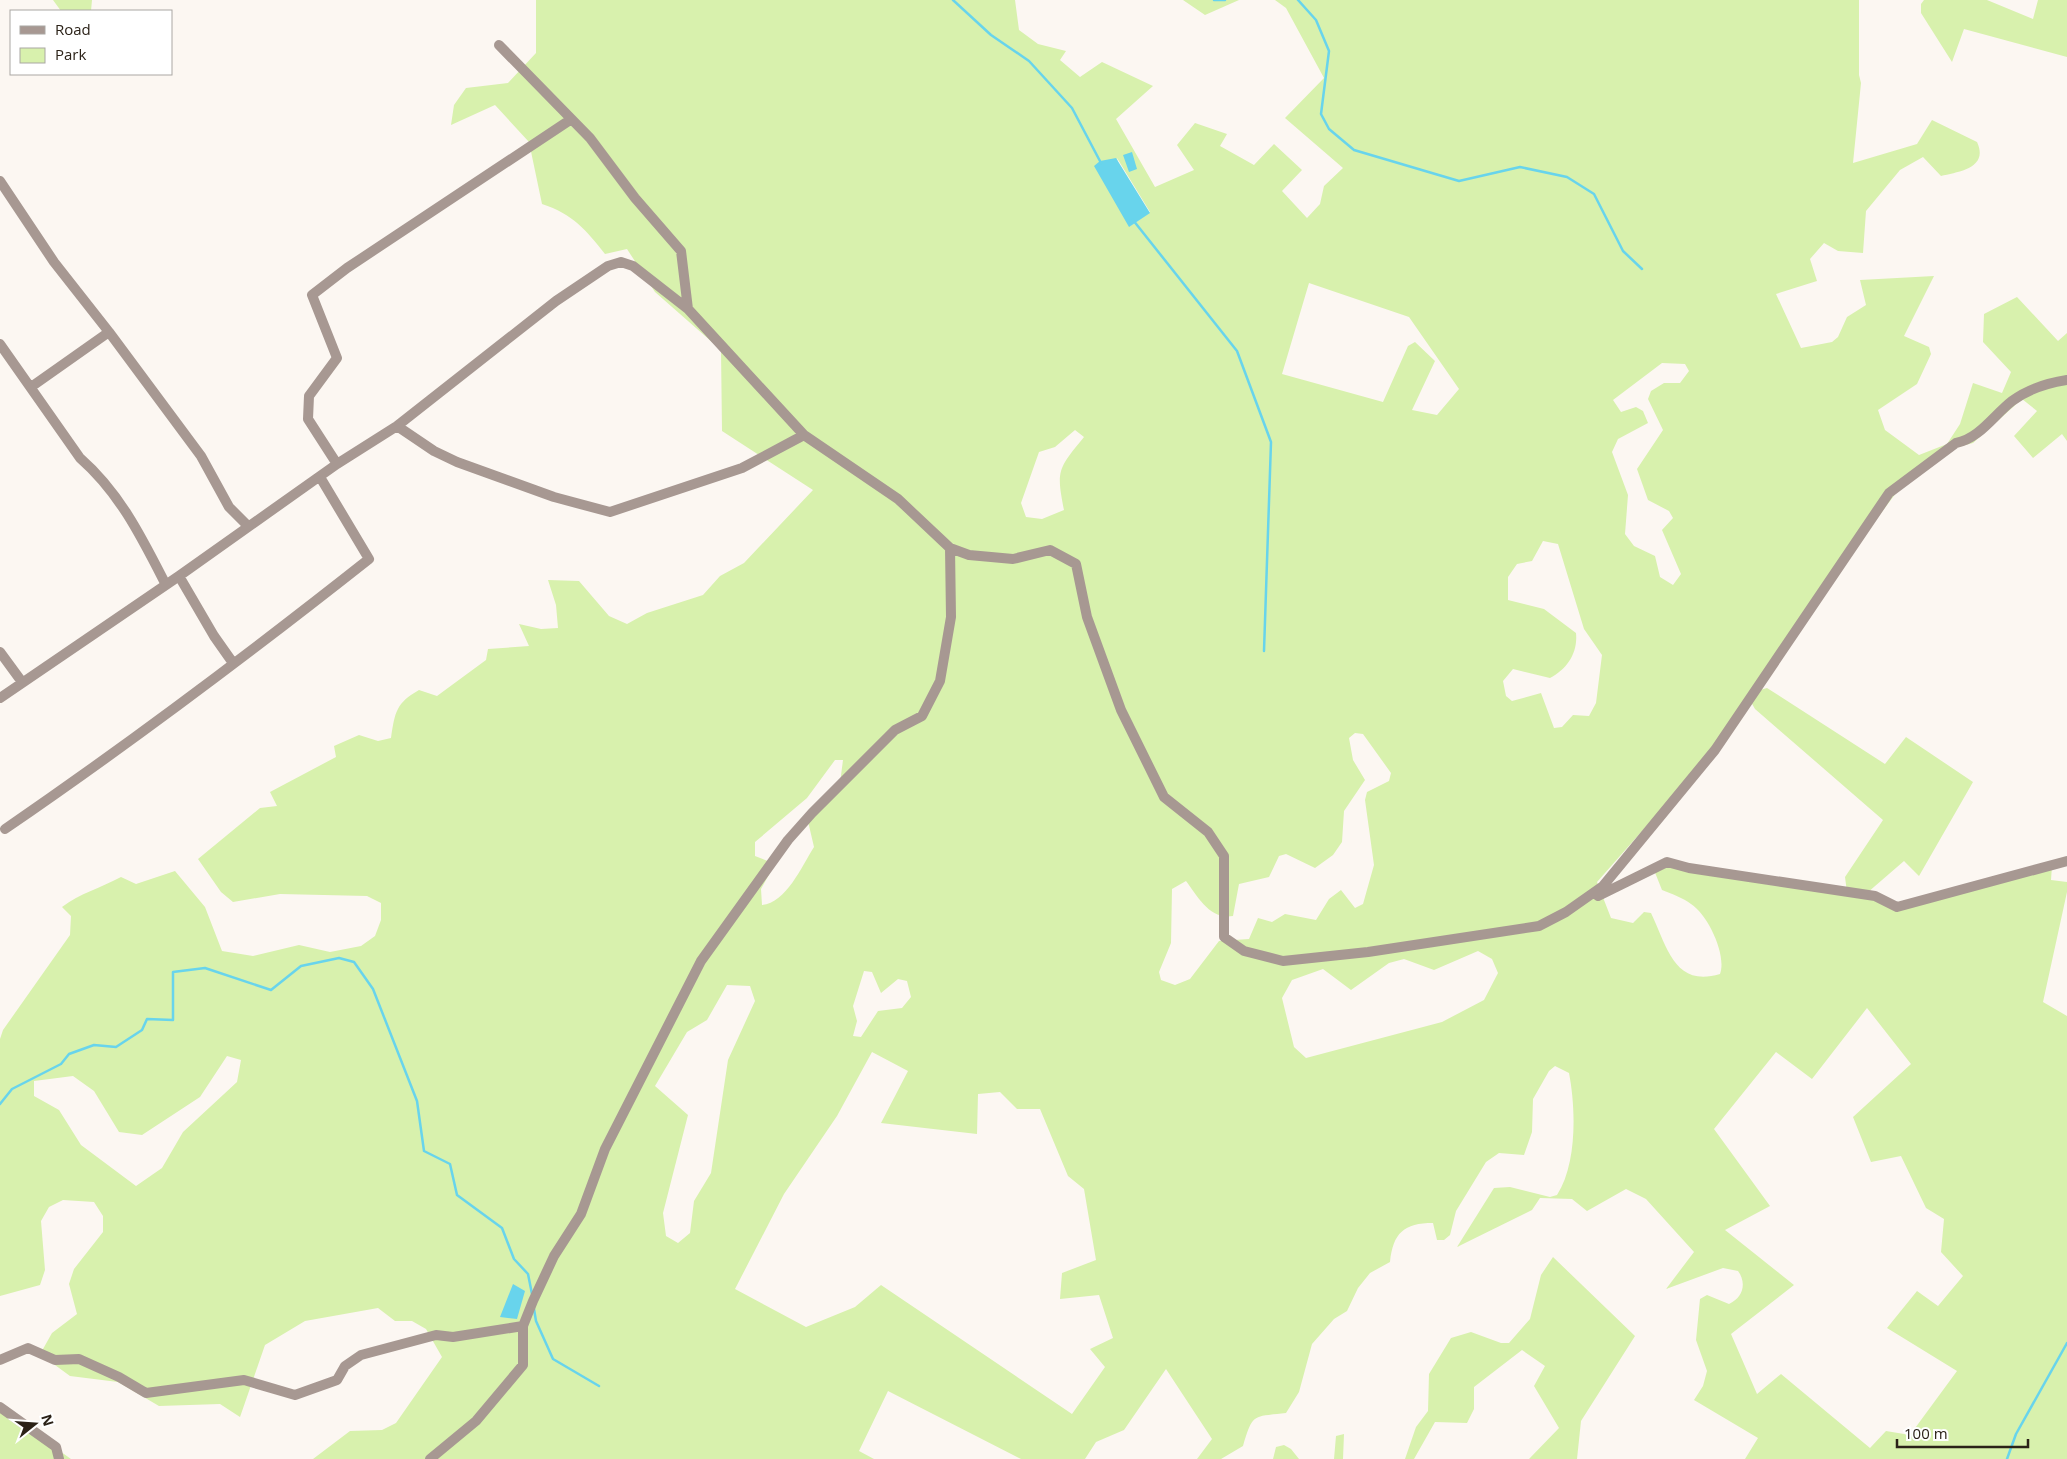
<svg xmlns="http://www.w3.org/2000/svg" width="2067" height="1459" font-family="'Open Sans',sans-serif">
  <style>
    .green { fill: #d8f1ad; fill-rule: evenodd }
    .water { fill: #68d4ec }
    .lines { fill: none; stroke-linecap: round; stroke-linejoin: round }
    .stream { stroke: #68d4ec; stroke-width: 2.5 }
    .minor { stroke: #a79892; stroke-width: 10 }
  </style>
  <rect width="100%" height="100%" fill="#fcf7f2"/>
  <path class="green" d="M53,0H92L91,11H61Z
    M536,0H1015L1019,30L1038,44L1066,51L1060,60L1080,77L1102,62L1153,86L1116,119L1155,187L1194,170L1177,145L1195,123L1227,134L1220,146L1254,165L1274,144L1302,170L1282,191L1307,218L1320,204L1324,186L1343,168L1285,118L1324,78L1286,8L1275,0H1859V75L1861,83L1853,163L1917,144L1932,120L1977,142C1989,168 1959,172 1941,176L1923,157L1900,170L1866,211L1863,253L1838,251L1824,243L1810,259L1817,281L1776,294L1801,348L1832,342L1838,337L1847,317L1866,305L1860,280L1934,276L1904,336L1929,347L1931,354L1917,384L1878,410L1885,430L1919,455L1947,444L1960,424L1973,383L2002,393L2011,372L1983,342L1984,314L2017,297L2058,341L2067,333V441L2062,434L2033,458L2014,436L2037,411L2022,399L1973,443L1958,447L1902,485L1809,609L1710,754L1597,882L1611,918L1633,923L1644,912L1651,913C1667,946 1674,988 1720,974C1727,955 1708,915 1691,904C1683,898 1672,894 1662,890L1654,870L1665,866L1771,885L1847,892L1845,877L1883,820L1755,709L1751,702L1760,690L1767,688L1885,764L1906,737L1973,782L1919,876L1904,861L1867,893L1902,906L2052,866L2051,880L2067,882V892L2043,1002L2067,1016V1459H1745L1758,1438L1694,1400L1703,1386L1707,1371L1696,1340L1700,1299L1707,1295L1729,1304C1743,1298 1747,1283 1738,1271L1723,1268L1666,1289L1694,1252L1646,1199L1626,1189L1587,1211L1572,1199L1540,1198L1532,1210L1457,1247L1494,1188L1510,1187L1550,1197L1557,1195C1577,1164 1576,1109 1569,1073L1555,1066L1549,1071L1533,1099L1532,1132L1524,1155L1499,1153L1486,1162L1456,1211L1450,1235L1444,1240H1437L1433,1223C1404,1223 1393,1233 1390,1262L1370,1273L1358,1288L1347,1311L1334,1319L1312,1344L1299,1392L1286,1413C1252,1417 1253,1413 1243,1446L1221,1459H1197L1212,1439L1166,1369L1124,1430L1096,1442L1085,1459H1021L888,1391L859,1451L874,1459H313L350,1431L382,1430L396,1423L442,1357L426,1329L412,1321H395L378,1308L305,1321L265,1345L240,1417L220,1404L159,1406L118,1382L70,1376L44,1357L43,1349L52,1333L77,1314L69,1284L74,1269L103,1232V1216L94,1202L63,1200L49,1207L41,1221L45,1270L40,1285L0,1296V1039L3,1030L70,935L71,916L62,907C80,893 101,888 121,877L136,884L175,871L205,907L222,951L253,956L299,945L330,952L361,946L375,936L381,920V903L367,896L280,894L233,902L221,892L198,859L260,808L277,806L270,792L336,757L334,746L359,735L378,741L391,738C395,712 396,703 419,690L437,696L486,660L488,649L529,646L519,624L541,629L558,628L556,605L548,580L579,581L609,616L627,624L647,613L703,595L720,576L744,563L813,490L722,431L721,350L655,292L627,249L605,254C586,230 573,214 542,204L529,142L495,105L451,125L454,105L466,88L508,83L536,53ZM1117,158L1150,212L1130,226ZM1309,283L1409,317L1459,389L1437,415L1412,410L1435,361L1415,342L1408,346L1383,402L1282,374ZM1662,363L1685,364L1689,371L1680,383H1664L1651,391L1648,399L1663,430L1637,469L1648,500L1669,511L1673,518L1662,530L1681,574L1673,585L1660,577L1655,556L1634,546L1625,534L1628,495L1612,452L1618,439L1648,423L1643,411L1636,407L1621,412L1613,400ZM1075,430L1084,437C1058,469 1056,470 1064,510L1042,519L1026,517L1021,503L1039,452L1055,447ZM1543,541L1558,544L1584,629L1602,655L1596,703L1589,716L1573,715L1562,727L1554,728L1541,693L1512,701L1506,696L1503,681L1513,669L1550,678C1567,669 1578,653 1576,633L1544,609L1508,600V577L1517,564L1532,561ZM1355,733L1363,734L1391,773L1389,781L1367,792L1365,800L1374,865L1363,904L1355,908L1341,890L1329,899L1316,920L1285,914L1272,922L1258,918L1249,939L1219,941L1190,979L1175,985L1161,980L1159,972L1171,943L1172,889L1186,881C1198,897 1210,920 1233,916L1239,884L1269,877L1279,856L1286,854L1315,868L1333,855L1342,842L1344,811L1365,780L1353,760L1349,738ZM835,760H843L840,783L807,817L814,847C802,866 786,903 762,905L761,889L772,869L770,862L755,856V842L807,798ZM1478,951L1492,959L1498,973L1484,1000L1442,1022L1306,1058L1294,1047L1282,998L1292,980L1323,969L1351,990L1389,963L1404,959L1434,970ZM864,971L872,972L881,993L898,979L907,981L911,997L902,1008L878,1011L861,1037L853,1036L857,1021L853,1006ZM727,985L750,986L755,1001L728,1060L711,1173L694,1201L690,1233L678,1243L666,1236L663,1213L688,1115L655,1086L687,1032L707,1020ZM1867,1008L1911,1064L1853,1117L1871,1162L1901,1156L1926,1208L1944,1219L1941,1252L1963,1276L1938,1306L1917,1291L1887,1328L1957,1371L1910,1435L1886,1431L1870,1448L1781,1374L1757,1394L1731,1334L1794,1285L1725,1230L1770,1206L1714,1129L1776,1052L1812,1079ZM872,1052L908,1071L881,1123L977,1134L978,1094L1000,1092L1017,1109H1040L1068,1176L1084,1189L1096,1260L1062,1273L1060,1299L1099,1295L1113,1338L1090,1349L1105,1367L1072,1414L881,1285L855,1307L806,1327L735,1289L784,1194L837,1116ZM227,1056L241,1060L237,1082L183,1132L162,1168L136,1186L81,1145L59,1110L34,1096V1081L73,1076L94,1091L119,1132L142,1135L200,1097Z
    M1183,0H1239L1205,15Z
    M1924,0H1987L2033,19L2038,0H2067V57L1964,29L1952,62L1921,13V4Z
    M1553,1257L1635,1336L1581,1421L1577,1459H1529L1559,1428L1534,1386L1545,1366L1522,1350L1474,1387V1409L1467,1423L1435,1422L1414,1459H1405L1416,1427L1428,1411L1429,1374L1451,1338L1471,1332L1501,1343H1509L1530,1319L1541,1275Z
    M0,1408L1,1409L71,1459H0Z
    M1344,1434L1343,1459H1334L1336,1436Z
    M1284,1445L1291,1449L1299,1459H1273L1276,1447Z"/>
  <path class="water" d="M1132,152L1137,169L1129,172L1123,155Z
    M1116,158L1150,213L1129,227L1094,166L1100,161Z
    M513,1284L525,1291L517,1319L500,1317Z"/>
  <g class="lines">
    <path class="stream" d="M953,0L991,35L1029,61L1072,108L1101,163
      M1214,0H1225
      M1298,0L1316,20L1329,51L1321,114L1329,129L1354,150L1459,181L1520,167L1567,177L1594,194L1623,251L1642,269
      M1133,220L1237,351L1271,442L1264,651
      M0,1104L12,1089L61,1064L69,1054L94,1045L116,1047L142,1030L147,1019L173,1020V972L205,968L271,990L301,966L339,958L354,962L373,989L417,1101L424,1151L450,1164L457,1195L502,1228L514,1259L528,1274L532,1294
      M534,1309L536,1321L553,1359L599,1386
      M2007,1459L2016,1434L2067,1343"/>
    <path class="minor" d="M499,45L590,138L635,198L681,251L688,309
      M0,181L54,262L109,332L201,456L229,507L248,526
      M0,344L80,458C120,493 142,538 166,585
      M31,387L109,332
      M397,426L434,451L457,462L554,497L610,512L742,468L804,435
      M337,464L308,419L309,396L337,358L312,295L347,268L570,120
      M179,576L214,636L233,663
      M0,652L22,682
      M0,698L179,576L337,464L397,426L556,301L608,266L621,262L633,266L688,309L804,435L898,499L950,548L969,555L1013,559L1050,550L1076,564L1087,617L1121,710L1164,797L1208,832L1224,856V937L1244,951L1283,961L1368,952L1539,926L1566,912L1603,886L1715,750L1889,493L1956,443C1979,439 1994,415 2012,401C2028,389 2048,383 2067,380
      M5,829C129,744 250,653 369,559L320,477
      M1598,896L1667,862L1689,868L1875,896L1897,907L2067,861
      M0,1360L28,1348L55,1360L79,1359L119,1377L146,1393L244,1380L295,1395L337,1380L345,1366L361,1355L436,1335L453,1337L523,1326
      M0,1407L56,1447L59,1459
      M430,1459L476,1421L523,1365V1326L533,1301L554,1256L581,1214L605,1149L701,961L788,840L812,813L895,730L922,716L940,681L951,617L950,548"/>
  </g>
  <rect x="10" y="10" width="162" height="65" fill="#ffffff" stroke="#aaa7a3"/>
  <rect x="20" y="26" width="25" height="8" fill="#a79892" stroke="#aaa7a3"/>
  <text x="55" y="35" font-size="15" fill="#2b2218">Road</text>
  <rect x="20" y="48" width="25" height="15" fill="#d8f1ad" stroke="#aaa7a3"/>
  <text x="55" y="60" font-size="15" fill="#2b2218">Park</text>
  <g transform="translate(35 1424) rotate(73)" stroke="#ffffff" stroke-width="4" paint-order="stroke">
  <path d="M0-4L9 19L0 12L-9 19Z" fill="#2b2218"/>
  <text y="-8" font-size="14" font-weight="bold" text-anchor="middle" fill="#2b2218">N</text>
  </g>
  <path d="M1897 1439v8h131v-8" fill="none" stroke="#2b2218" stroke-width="2.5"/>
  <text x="1904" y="1439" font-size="15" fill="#2b2218" stroke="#ffffff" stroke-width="4" paint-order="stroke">100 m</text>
</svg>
